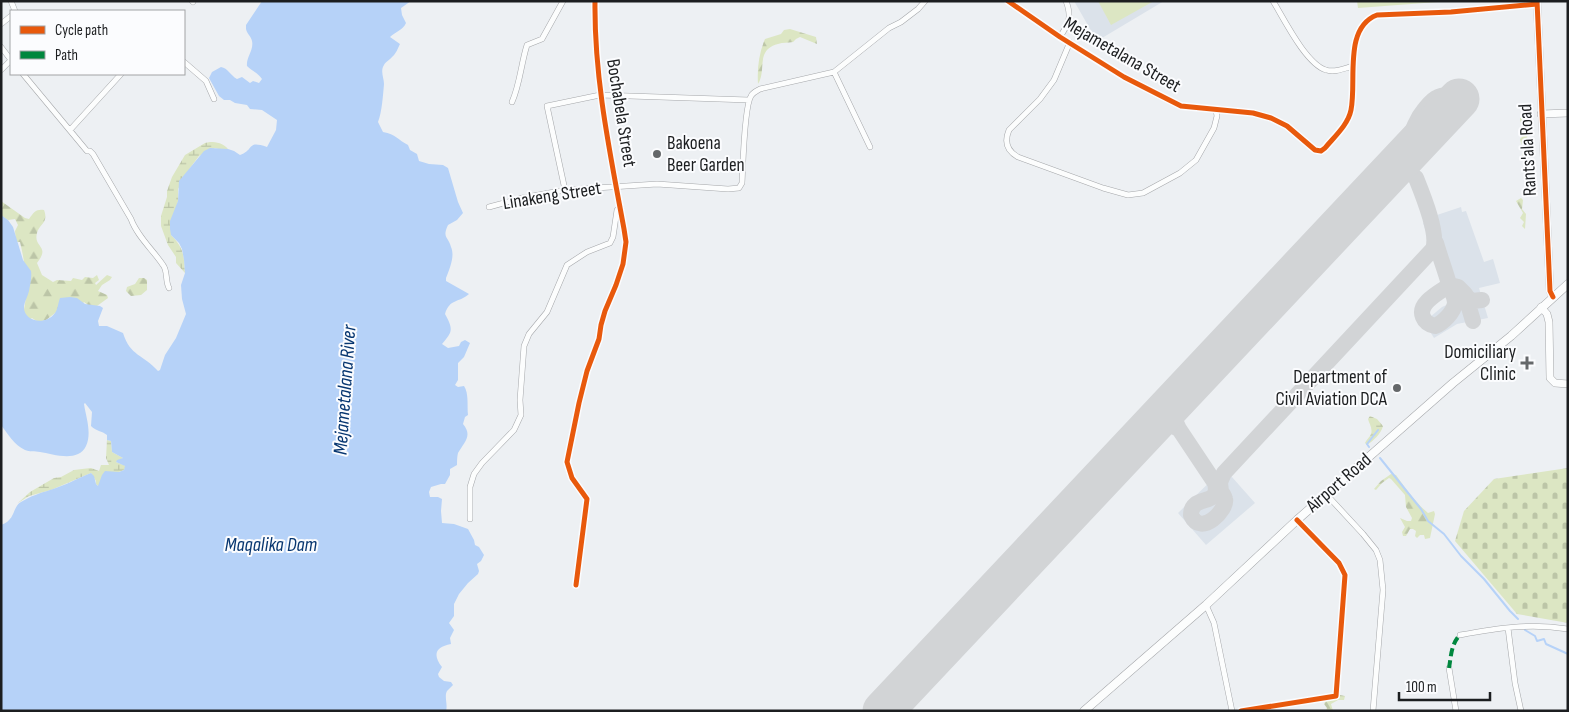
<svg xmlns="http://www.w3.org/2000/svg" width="1569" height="712" font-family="'Sofia Sans Condensed',sans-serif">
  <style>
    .built { fill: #dbe2ea }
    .forest { fill: url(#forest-firs) }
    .wetland { fill: url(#wetland-marsh) }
    .cemetery { fill: url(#cemetery-stones) }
    .pitch { fill: #dce6c3 }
    .water { fill: #b6d2f8 }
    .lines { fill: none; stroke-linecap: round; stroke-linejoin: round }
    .stream { stroke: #b6d2f8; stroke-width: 2 }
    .taxiway { stroke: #d2d4d6; stroke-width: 16 }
    .runway { stroke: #d2d4d6; stroke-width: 41 }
    .minor-casing { stroke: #a5a7aa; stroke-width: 6 }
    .tertiary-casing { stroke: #a5a7aa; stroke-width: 8 }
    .secondary-casing { stroke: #a5a7aa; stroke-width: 9 }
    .minor { stroke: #fcfdfd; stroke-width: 5 }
    .tertiary { stroke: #fcfdfd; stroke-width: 7 }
    .secondary { stroke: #fcfdfd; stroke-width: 8 }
    .quiet { stroke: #00873e; stroke-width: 4; stroke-dasharray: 8 4; stroke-linecap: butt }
    .cycleway-casing { stroke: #fbfcfe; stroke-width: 8 }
    .cycleway { stroke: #e8590c; stroke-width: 5 }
    .poi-dot { fill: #65686a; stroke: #fbfcfe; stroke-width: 2 }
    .labels { text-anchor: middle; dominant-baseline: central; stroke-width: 4; stroke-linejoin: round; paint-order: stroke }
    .street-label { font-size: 19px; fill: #1c1e20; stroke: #fbfcfe }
    .poi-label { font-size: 19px; fill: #1c1e20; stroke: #fbfcfe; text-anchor: end }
    .water-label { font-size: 20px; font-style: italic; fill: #073670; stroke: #fbfcfe }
  </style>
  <defs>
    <pattern id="forest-firs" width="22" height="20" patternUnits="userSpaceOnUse" patternTransform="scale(1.25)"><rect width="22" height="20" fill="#dce6c3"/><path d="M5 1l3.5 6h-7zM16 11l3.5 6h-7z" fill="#bcc5a7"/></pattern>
    <pattern id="wetland-marsh" width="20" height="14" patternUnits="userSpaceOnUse" patternTransform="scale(1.25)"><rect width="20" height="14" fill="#dce6c3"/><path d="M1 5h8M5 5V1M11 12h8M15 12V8" fill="none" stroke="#bcc5a7"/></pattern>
    <pattern id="cemetery-stones" width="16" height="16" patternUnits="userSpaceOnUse" patternTransform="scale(1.25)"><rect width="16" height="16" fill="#dce6c3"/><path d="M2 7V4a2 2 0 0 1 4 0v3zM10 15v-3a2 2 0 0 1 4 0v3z" fill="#bcc5a7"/></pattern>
  </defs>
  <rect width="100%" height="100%" fill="#edf0f3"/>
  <path class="built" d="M1074,1H1164L1097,41Z
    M1461,207L1462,212L1466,211L1484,262L1493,259L1500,283L1479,288L1488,318L1457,324L1434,338L1424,322L1442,307L1451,303L1423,223L1437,218V215Z
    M1224,468L1255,503L1206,545L1178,513Z"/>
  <path class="forest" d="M790,29L816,37L817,44L800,37L796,39L793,42C788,43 783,42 778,44C755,50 767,70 758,84C757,68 759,53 765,39L781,34L784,30Z
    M1523,116L1527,118L1528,121C1528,128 1527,135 1527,142C1527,150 1529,156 1526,162L1522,156L1524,148L1521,143L1520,139L1524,135C1525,128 1520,124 1520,118Z
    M1521,198L1523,200L1522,209L1526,214L1525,229L1522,226L1524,222L1520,218L1523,213L1516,201Z
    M1,201L25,218L29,219C34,212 36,209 44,210C49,223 39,224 37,233C33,248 51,245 37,263L42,275L53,282L57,280L71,281L73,278L82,280L85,277L93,278L97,275L99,280L95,283L96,285L107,275L112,277L110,280L102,285L98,291L107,295L108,298L97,306H89L84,302L80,307H63L46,320L38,322L32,318L27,322L22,318C29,294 26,266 20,242H16L15,231L18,225L15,219L8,220L2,216Z
    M139,278H144L147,280V290L141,295L131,296L126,291L127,287L135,284Z
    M1391,474L1396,475C1405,488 1416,503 1428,513L1434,511L1435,514L1430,538L1425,539L1424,535H1420L1417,538L1415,536L1416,531L1413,529H1410L1406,536H1403L1402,532L1405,527L1400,518L1407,521H1411L1412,518L1406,507L1405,495L1391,479L1389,478L1382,483L1376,490L1374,489L1381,481Z
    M1340,695L1345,696L1344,700H1338L1331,704L1333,711H1326L1327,708L1324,704L1326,700L1330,698L1335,699Z"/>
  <path class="wetland" d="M210,142C217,142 223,143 228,149L222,150L215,148L199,156L190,168L178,189V201L171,235C184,248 184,256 185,273L176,263V257L168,245L161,226V216L167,197V191L172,177L185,155L205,143Z
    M1370,416L1377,419L1383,426C1381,434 1373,441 1367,445L1365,443C1366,440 1370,437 1371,434C1373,429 1369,423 1368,419Z
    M107,440L111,441L112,452L123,458L116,462L126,466L124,470L119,472H105L99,487L96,484V481L91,473L51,490L29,496L18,503L30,492L54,478L61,477L74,470L82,469L91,468L99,471L101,465H109L106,458Z"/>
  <path class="cemetery" d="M1568,468V623L1517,614L1455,541L1464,511L1494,479Z"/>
  <path class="pitch" d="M1098,1H1154L1111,25Z
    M1357,1H1451L1358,8Z"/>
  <path class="water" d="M262,1H411L401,8L402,15L406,23C403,30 395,32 390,37L400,44C398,48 396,54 392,57C390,60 385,62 384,65C380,71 384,78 384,84C383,95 382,112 378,122L383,132C396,134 398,140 408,145L410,150L417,154L419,161L429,164L443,165L448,168L458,202L463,213L457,220L448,225C442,238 448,236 451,247C455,256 450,268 446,278V281L469,294C459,303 450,298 445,314C454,330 452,332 442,344L448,348L459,346L461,342L465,340L470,343L464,357L458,363V380L455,385L458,387L464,386C469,393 467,406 468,415L465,417L463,424C473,436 464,442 458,453C457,457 457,461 457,465L450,469V475L445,484H441L431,487L429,492L430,497H438L442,499L441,511L442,523L454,524L468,529L474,540L475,545L479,547L484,555L481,561L477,564L479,571L478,574L468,583L459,594L454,604V616L449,623L454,630L450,638L451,644C436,647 432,654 442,667L438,674L439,677L444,681L451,682L453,685C451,687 449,689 447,691C444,696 448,705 446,711H1V525C16,520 12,507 21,502C31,496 40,493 50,490C64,486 78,478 91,473L94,476L96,484L98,486L102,475L105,471L119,472L124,470L125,466L116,462L117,460L123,458L112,452L111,441L107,440V435C102,431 96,431 91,426L92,412L85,403L84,404C86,417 92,433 86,446C78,463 53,454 40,452C35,451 29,452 25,450C14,445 8,434 1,425V215L8,220L13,227L23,260L31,271C32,278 30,285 29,291C28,296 25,300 24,306C23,322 46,326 55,313C58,309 58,303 60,298L70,297L77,298L85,304L100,306L103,308L98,321L99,326H107L123,333C130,356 144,355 158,371L160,370L165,355L176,338L186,314L182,299L181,285L185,273L184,260L182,249L179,243L171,235L170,229V221L178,201L179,181L204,151L210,148L228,149L234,151L240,155C255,150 246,140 267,147L276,130L277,120L262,110L250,109L247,105L235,103L230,100H224L219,96L209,78L212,72L221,67C228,68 230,75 237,79L242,77L250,83L253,81L259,83L262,79C258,73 252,71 247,66C246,57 254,50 252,41C251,36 247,34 246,29V25Z"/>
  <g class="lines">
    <path class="stream" d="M1369,447L1367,444L1378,430
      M1380,458L1421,509L1428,521L1444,534L1461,556L1484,579L1510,611L1518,619
      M1525,630L1535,636L1537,641L1544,639L1546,644L1568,654"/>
    <path class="taxiway" d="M1402,160C1410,143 1412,124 1424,110C1428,105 1432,99 1438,97C1452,90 1460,105 1453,117L1432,127
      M1436,243C1440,257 1445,270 1449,284C1451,290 1455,297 1455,303C1454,312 1443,323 1435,326C1430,325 1425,322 1423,317C1417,303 1440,292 1450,285L1458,287L1465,294
      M1473,321L1465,294L1467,297L1472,301L1482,300
      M1179,396C1172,410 1172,415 1179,429L1215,483C1221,508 1191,493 1191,515C1201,538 1228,509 1225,499C1224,494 1219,489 1216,485
      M1150,427L1169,424L1179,429
      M1221,492L1220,482L1224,473L1433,249C1439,234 1422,193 1416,178C1407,169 1397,171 1387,175"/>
    <path class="runway" d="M883,711L1459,99"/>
    <g class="minor-casing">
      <path id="minor" d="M11,1L15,11
        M192,1L193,2
        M1008,1L1060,37L1124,77L1181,106L1253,113L1271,118L1287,126L1315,150L1321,151L1325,148C1334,137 1348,125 1351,110C1357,81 1343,28 1377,15L1451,12L1537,4
        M1273,1C1284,19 1306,64 1326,70C1335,73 1345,68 1353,66
        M1,24L11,16
        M1060,37C1069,23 1072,17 1066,1
        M1070,42L1054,80L1040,99L1009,130C1004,142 1007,151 1018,157L1103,188L1128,195L1143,193L1180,173L1196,160L1214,128L1217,116L1216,110
        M1,47L11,60
        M184,62L206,81L214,99
        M1,70L11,60
        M834,72L870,147
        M23,74L87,151H90L93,154L131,219C137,236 153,250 163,265C168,271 165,281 169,288
        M512,102C520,84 521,64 527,45L542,39L563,1
        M70,130L121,74
        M565,190L547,106L600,95L749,100
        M489,207L522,198L565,190L657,184L728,189L739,188L742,183C743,167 744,107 751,96C753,92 757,91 760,89L834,72L889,28L901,22L918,9L925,1
        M1326,494L1363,534L1376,550L1380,560L1383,590L1373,711
        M470,519V487L474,474L482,463L514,430L521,415L520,400L524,346L529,334L547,312L567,265L587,252L610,243L613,237L617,210L621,208
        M576,585L587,499L572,478L567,462L579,403L587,371L599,339L601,325L605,311L616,285L623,264L626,242L624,229C610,153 594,78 595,1
        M1206,605L1214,623L1232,711
        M1508,628L1515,683L1521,711
        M1460,635C1498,628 1529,623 1568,629
        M1449,668L1456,711
        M1241,711L1336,696L1345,575L1339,563L1297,520"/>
    </g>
    <g class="tertiary-casing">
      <path id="tertiary" d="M1537,1L1550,291L1553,297
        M1541,114L1568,113
        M1541,307L1547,314L1549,322L1550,378L1555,383L1568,384"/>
    </g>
    <g class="secondary-casing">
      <path id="secondary" d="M1084,711L1206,605L1297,520L1453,383L1511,336L1568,284"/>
    </g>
    <use href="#minor" class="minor"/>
    <use href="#tertiary" class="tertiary"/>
    <use href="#secondary" class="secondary"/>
    <path class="quiet" d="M1449,668C1451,657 1451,644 1460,635"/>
    <g class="cycleway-casing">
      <path id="cycleway" d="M1008,1L1060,37L1124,77L1181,106L1253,113L1271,118L1287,126L1315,150L1321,151L1325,148C1334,137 1348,125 1351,110C1357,81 1343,28 1377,15L1451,12L1537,4
        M1537,1L1550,291L1553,297
        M576,585L587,499L572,478L567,462L579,403L587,371L599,339L601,325L605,311L616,285L623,264L626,242L624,229C610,153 594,78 595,1
        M1241,711L1336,696L1345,575L1339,563L1297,520"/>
    </g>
    <use href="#cycleway" class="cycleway"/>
  </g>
  <g class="poi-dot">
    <circle cx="657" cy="154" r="5"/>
    <path d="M1524.5 355.5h5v5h5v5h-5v5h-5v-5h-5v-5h5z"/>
    <circle cx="1397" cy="388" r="5"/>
  </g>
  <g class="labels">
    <g class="street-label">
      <text transform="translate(1122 55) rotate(30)">Mejametalana Street</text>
      <text transform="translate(621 113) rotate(81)">Bochabela Street</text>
      <text transform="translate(1528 150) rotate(-93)">Rants'ala Road</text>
      <text transform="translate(552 196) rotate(-9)">Linakeng Street</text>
      <text transform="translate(1339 483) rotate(-41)">Airport Road</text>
    </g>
    <g class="poi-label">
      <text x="667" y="143" text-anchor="start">Bakoena<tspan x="667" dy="22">Beer Garden</tspan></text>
      <text x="1516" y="352">Domiciliary<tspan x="1516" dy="22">Clinic</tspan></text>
      <text x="1387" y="377">Department of<tspan x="1387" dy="22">Civil Aviation DCA</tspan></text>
    </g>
    <g class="water-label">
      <text transform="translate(345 390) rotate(-86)">Mejametalana River</text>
      <text x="271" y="545">Maqalika Dam</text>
    </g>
  </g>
  <rect width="1569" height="712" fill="none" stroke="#1c1e20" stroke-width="5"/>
  <rect x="10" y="10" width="175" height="65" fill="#fbfcfe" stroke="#a2a3a5"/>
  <rect x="20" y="26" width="25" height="8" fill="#e8590c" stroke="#a2a3a5"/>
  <text x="55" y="35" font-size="15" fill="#1c1e20">Cycle path</text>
  <rect x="20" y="51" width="25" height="8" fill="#00873e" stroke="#a2a3a5"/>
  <text x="55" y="60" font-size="15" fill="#1c1e20">Path</text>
  <path d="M1399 692v8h91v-8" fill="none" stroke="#1c1e20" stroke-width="2.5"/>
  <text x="1406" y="692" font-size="15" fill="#1c1e20" stroke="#fbfcfe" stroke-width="4" paint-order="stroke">100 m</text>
</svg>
